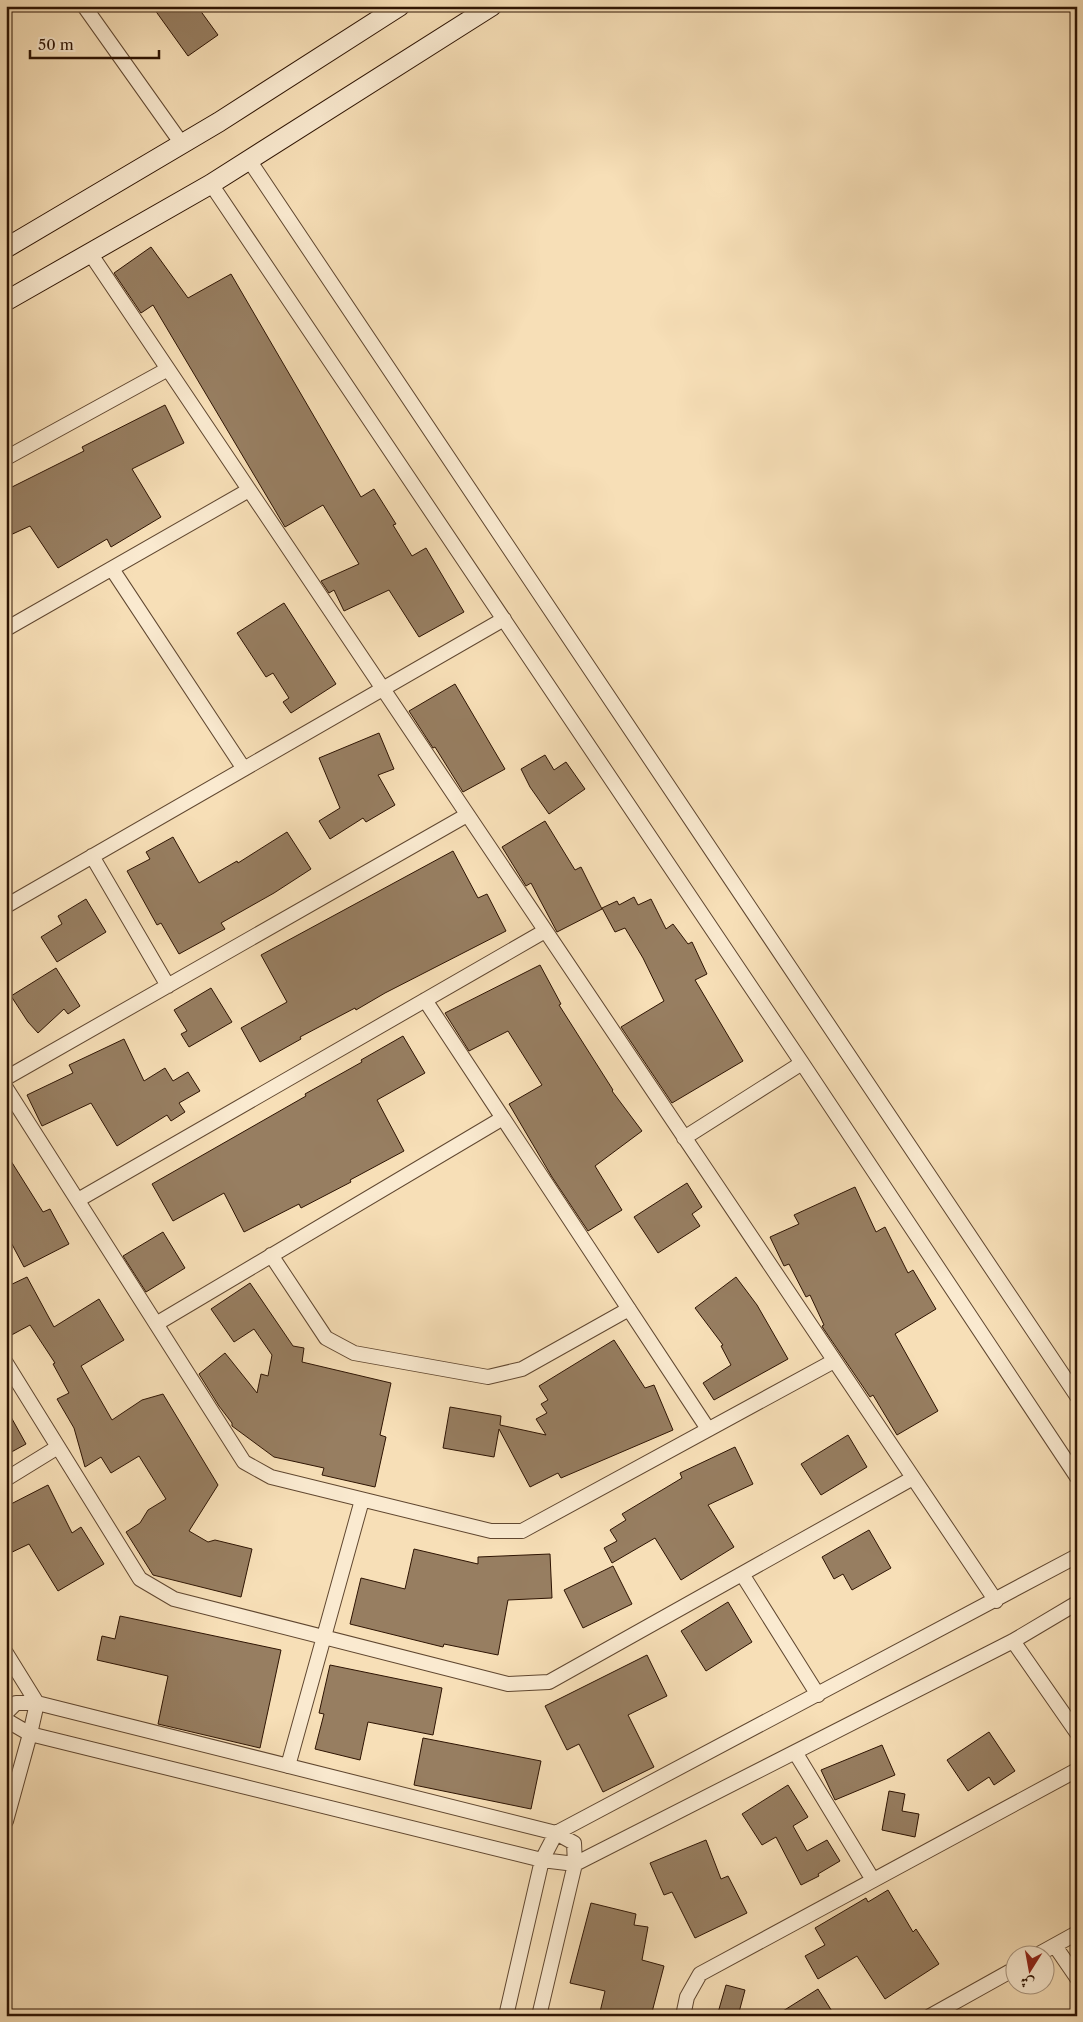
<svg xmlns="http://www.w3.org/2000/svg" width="1083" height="2022" font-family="'Libre Caslon Text',Amiri,serif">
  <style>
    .building { fill: #977e61; stroke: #2e1403 }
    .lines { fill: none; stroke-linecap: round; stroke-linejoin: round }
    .street-casing { stroke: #604730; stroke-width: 16 }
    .secondary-casing { stroke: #2e1403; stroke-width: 21 }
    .street { stroke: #faead0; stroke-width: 14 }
    .secondary { stroke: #faead0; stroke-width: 19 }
  </style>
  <rect width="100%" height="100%" fill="#f7dfb7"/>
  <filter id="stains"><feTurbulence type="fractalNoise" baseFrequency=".004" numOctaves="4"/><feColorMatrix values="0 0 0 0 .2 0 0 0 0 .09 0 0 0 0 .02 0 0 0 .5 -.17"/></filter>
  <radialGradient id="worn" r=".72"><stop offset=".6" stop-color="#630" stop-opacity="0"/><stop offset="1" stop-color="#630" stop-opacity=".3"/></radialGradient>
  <path class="building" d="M152,6H197L218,35L188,56Z
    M151,247L188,298L231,274L361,497L374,489L396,524L393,525L412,556L426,548L464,612L419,637L389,590L344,611L334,590L329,593L321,581L359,564L323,505L285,527L153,305L141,313L114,273Z
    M165,405L184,443L132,469L161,517L111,547L107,539L58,568L30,526L6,537V490L84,451L82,447Z
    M284,603L336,684L291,713L283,702L289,698L273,673L266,677L237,633Z
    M455,684L505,769L463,792L435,747L433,748L409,711Z
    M379,733L394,769L378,775L395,805L366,822L363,818L330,839L319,821L340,808L319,758Z
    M545,755L554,770L566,762L585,789L549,814L530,787L521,769Z
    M545,821L575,870L581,867L602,909L557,932L531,883L526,886L502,847Z
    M287,832L311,869L274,893L221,923L225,929L179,954L161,923L157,925L127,871L150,859L146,852L173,837L199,883L237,861L238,863Z
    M453,851L478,898L487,894L506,931L385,993L356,1010L355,1008L300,1037L301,1039L260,1062L241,1028L287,1002L261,955Z
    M634,897L638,905L651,899L666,929L673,924L688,944L692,942L707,974L695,980L743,1061L672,1103L621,1027L664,1001L643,958L625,928L615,932L602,908L617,901L619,905Z
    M86,899L106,932L57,962L41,937L62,924L58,916Z
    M540,965L561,1004L559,1005L613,1090L612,1091L642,1131L595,1166L622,1210L588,1231L552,1177L509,1104L542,1085L508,1031L469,1051L445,1013Z
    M56,968L80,1006L68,1014L64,1009L38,1033L28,1022L11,996Z
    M211,988L232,1022L189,1047L181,1034L187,1031L174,1010Z
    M403,1036L425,1073L377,1100L404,1151L350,1180L351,1182L301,1208L299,1204L244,1232L224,1193L173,1221L152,1184L306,1096L305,1094L362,1062L361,1060Z
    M124,1039L144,1081L165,1068L173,1081L188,1072L200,1091L179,1103L185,1112L171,1121L167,1115L117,1146L91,1103L42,1126L27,1095L73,1073L69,1065Z
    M6,1153L43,1212L50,1209L69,1244L24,1267L6,1233Z
    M687,1183L702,1207L692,1214L700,1226L658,1253L634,1217Z
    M855,1187L876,1232L885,1227L908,1273L913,1270L936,1309L895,1334L938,1411L897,1435L873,1395L870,1397L823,1328L822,1326L824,1325L810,1295L806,1297L789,1264L784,1266L770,1237L799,1224L794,1215Z
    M163,1232L185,1268L146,1292L123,1256Z
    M27,1277L54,1327L99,1299L124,1340L81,1366L112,1420L142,1400L163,1394L218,1485L189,1531L208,1542L215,1540L252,1549L241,1597L153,1575L126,1532L140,1523L148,1510L166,1499L139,1456L111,1473L101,1457L85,1467L74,1428L57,1399L69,1393L53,1364L55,1363L30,1325L6,1338V1287Z
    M736,1277L757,1305L788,1359L714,1400L703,1383L731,1365L721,1346L723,1345L695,1308Z
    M250,1283L293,1346L304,1348L302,1362L391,1383L380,1435L386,1437L375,1487L322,1475L324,1468L274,1457L232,1426V1423L219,1406L199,1374L225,1353L257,1393L261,1374L268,1376L272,1355L254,1329L234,1342L211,1309Z
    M614,1340L645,1388L654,1385L673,1430L561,1478L558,1473L530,1487L499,1429L494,1457L443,1448L450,1407L501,1416L500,1425L546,1435L536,1419L547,1413L541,1404L548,1400L539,1386Z
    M6,1408L26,1444L6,1455Z
    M848,1435L867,1467L821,1495L801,1464Z
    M735,1447L753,1484L708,1505L734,1547L681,1580L655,1538L612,1563L604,1548L617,1541L610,1530L626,1520L622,1514L682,1478L680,1473Z
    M48,1485L72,1533L81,1527L104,1564L58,1591L29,1544L6,1555V1512L11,1510L9,1505Z
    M869,1530L891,1568L852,1590L843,1574L834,1579L822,1557Z
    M414,1549L478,1564V1557L550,1554L552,1598L508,1600L498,1655L444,1644L443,1647L350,1624L361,1578L405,1589Z
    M613,1566L632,1604L583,1628L564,1590Z
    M728,1602L752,1642L706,1671L681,1631Z
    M120,1616L281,1650L260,1748L158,1724L168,1676L97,1660L102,1636L115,1639Z
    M647,1655L667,1696L628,1715L654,1767L603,1792L579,1744L567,1750L545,1706Z
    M330,1665L442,1688L433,1735L368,1722L360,1760L315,1749L324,1714L319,1713Z
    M989,1732L1015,1771L994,1785L989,1777L968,1791L947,1760Z
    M423,1738L541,1761L531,1809L414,1785Z
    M882,1745L895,1775L835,1800L821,1770Z
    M788,1785L808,1817L793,1826L807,1851L827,1840L840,1861L818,1874L819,1876L801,1885L776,1837L762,1845L742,1814Z
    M889,1791L905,1794L902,1811L919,1814L915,1837L882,1830Z
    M706,1840L721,1879L728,1876L747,1913L695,1938L672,1892L664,1895L650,1863Z
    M888,1890L913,1932L916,1929L939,1964L885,1999L857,1956L818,1979L805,1956L825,1945L815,1928L866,1898L868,1902Z
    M591,1903L636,1914L634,1925L648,1927L642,1960L664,1966L651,2016H599L605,1991L570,1983Z
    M726,1985L745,1990L738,2016H717Z
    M818,1989L835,2016H775Z"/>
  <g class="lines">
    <g class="street-casing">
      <path id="street" d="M84,6L182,144
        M249,160L1077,1396
        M211,184L802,1063L1077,1477
        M90,253L996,1601
        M6,458L168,369
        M112,569L244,769
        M6,629L249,490
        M92,856L168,986
        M6,906L504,619
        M425,1000L708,1429
        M6,1078L467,815
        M6,1088L244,1462L271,1477L491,1531H522L834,1361
        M684,1138L802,1063
        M78,1200L545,931
        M271,1255L326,1338L354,1353L488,1377L522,1369L629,1309
        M156,1324L503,1118
        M6,1363L140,1579L174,1599L508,1684L549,1682L913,1478
        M6,1479L58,1447
        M1077,1556L556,1833L542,1860L575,1864L1013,1641L1077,1603
        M742,1574L818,1695
        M1013,1641L1077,1733
        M6,1653L37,1703L30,1734L6,1821
        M6,1713L16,1703H37L556,1833L574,1843L575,1864L539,2016
        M6,1720L30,1734L542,1860L506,2016
        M795,1752L873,1880
        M288,1766L362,1500
        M1055,1946L1077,1978
        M1039,1954L1077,1933
        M683,2016L687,1997L700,1974L1077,1770
        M930,2016L1016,1968"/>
    </g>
    <g class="secondary-casing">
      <path id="secondary" d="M6,248L219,122L400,6
        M6,301L211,184L492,6"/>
    </g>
    <use href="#street" class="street"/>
    <use href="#secondary" class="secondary"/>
  </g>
  <rect width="1083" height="2022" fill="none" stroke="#f7dfb7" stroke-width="25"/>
  <rect x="8" y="8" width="1068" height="2007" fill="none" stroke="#2e1403" stroke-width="2.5"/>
  <rect x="12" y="12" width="1058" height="1997" fill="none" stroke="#2e1403"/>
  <g transform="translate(1030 1970) rotate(191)"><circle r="24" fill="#faead0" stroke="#a8947e"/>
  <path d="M0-4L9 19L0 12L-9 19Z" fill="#8f2418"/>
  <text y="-8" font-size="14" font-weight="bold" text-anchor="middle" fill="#2e1403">ش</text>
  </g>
  <path d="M30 50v8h129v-8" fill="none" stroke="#2e1403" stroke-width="2.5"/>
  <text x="38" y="50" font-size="15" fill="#2e1403" stroke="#faead0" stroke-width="4" paint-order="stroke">50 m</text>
  <rect width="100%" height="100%" filter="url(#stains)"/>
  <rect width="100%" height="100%" fill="url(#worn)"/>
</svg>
